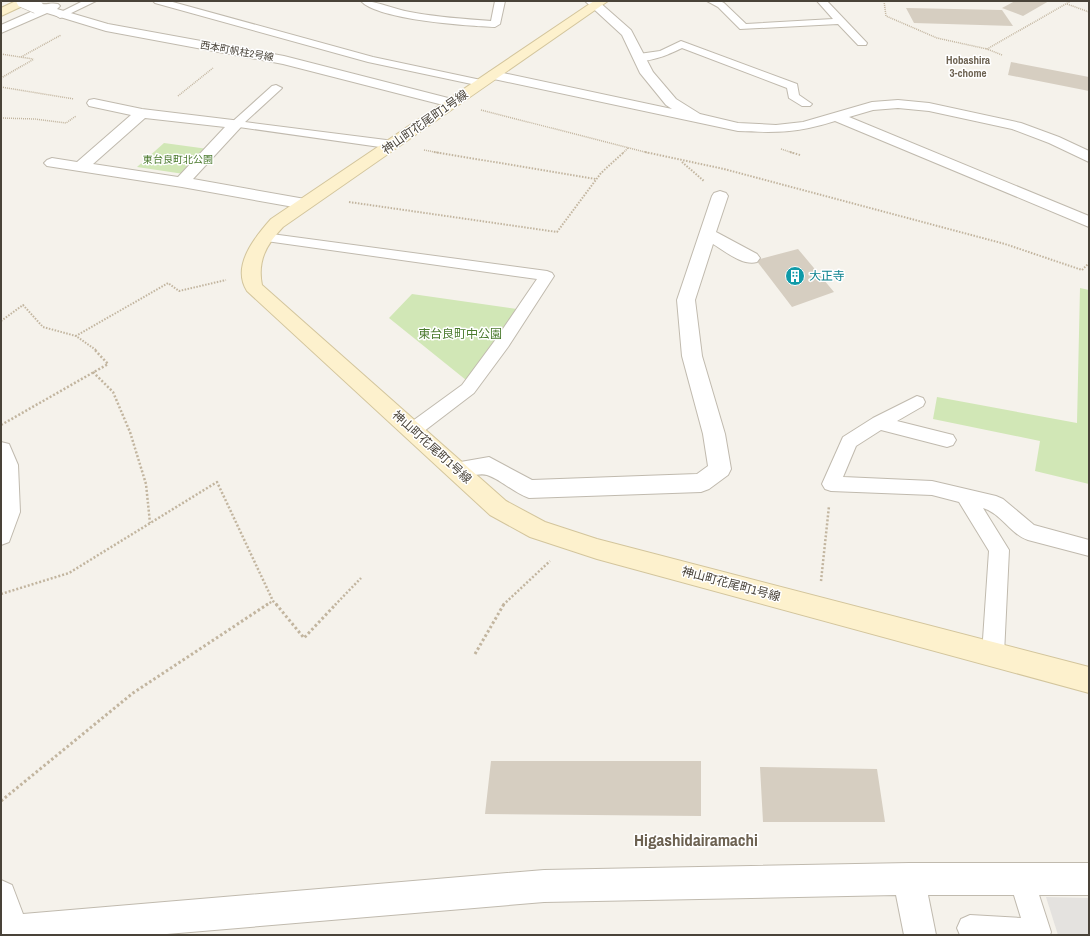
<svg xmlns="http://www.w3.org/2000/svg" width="1090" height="936" font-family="'Archivo Narrow','Noto Sans JP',sans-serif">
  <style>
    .green { fill: #d1e7b6 }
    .parking { fill: #e4e2df }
    .building { fill: #d6cec1 }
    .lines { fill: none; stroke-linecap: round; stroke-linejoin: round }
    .lane-casing { stroke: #c0baae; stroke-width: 2 }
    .street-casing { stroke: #c0baae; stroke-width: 2 }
    .secondary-casing { stroke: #d3c59c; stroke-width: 2 }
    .path-far3 { stroke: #c2b59f; stroke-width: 1.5; stroke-dasharray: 1 1; stroke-linecap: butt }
    .path-far2 { stroke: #c2b59f; stroke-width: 2; stroke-dasharray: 1.5 1.5; stroke-linecap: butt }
    .path-far1 { stroke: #c2b59f; stroke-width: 2.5; stroke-dasharray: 2 2; stroke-linecap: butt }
    .path { stroke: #c2b59f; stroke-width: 3; stroke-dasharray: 2.5 2.5; stroke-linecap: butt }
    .lane { fill: #fff; fill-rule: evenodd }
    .street { fill: #fff; fill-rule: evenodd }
    .secondary { fill: #fdf1cd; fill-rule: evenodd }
    .street-bridge-casing { stroke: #c0baae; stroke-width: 14; stroke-linecap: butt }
    .street-bridge { stroke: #fff; stroke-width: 13 }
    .labels { text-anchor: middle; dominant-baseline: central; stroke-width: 3; stroke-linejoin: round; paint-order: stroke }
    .far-street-label { font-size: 10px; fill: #494339; stroke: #fff }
    .far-park-label { font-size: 10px; fill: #4a7a2d; stroke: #fff }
    .far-neighbourhood-label { font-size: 11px; font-weight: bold; fill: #6c6150; stroke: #fff }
    .street-label { font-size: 12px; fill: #494339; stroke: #fff }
    .culture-label { font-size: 12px; fill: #0d838f; stroke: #fff; text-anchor: start }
    .park-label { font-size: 12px; fill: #4a7a2d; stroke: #fff }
    .near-quarter-label { font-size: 17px; font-weight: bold; fill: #6c6150; stroke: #fff }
  </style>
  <rect width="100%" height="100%" fill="#f5f2eb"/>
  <path class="green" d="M164,143L208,149L184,174L137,167Z
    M1080,288L1089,290V484L1035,471L1040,441L933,419L937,397L1077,423Z
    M412,294L517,309L466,380L389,318Z"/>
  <path class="parking" d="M1046,897L1089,898V935H1058Z"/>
  <path class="building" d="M1015,1H1049L1023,16L1002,8Z
    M906,8L1002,10L1013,26L914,23Z
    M1011,62L1089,77V91L1008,75Z
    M798,249L834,292L792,307L756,260Z
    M491,761H701V816L485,814Z
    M760,767L877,769L885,822H763Z"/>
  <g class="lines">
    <g class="lane-casing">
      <path id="lane" d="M83,1H96L63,17L60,18L55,15Z
        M153,1H169L373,57L481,80L486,83L481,86L368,62L155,3Z
        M361,1C378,1 393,9 410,12C436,17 464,19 491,21L495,1H505L500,24L495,27C469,26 378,20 361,1Z
        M707,1H720L724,3L746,24L833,19L817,1H827L867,43L866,45H858L838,24L740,29L718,7Z
        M681,41L797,84L799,95L812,104L810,106H802L789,98L787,88L682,48C672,53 642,67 634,57L639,54L660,51Z
        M276,85L282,88L280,90L245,122L394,141L400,145L394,149L232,126L230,124L232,122L272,86Z
        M264,233L547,271L552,273L554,276L508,347L474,393L419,435L413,437L407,435L404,430L407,425L462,385L496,339L537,279L259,240L257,237L259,234Z
        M917,396L923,398L925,402L923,406L897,421L953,435L956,440L953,445L947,447L881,430L856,446L843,477L932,481L996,496L1003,499L1034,525L1089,540V556L1028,540C1010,534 1001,513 983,508L1009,550L1004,654L1001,661L993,664L985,661L982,654L989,551L959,502L932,495L831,491L825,489L822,484L843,437L873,418Z
        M1022,866L1031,870L1051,932L1050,935H960L957,928L961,919L970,915L1021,918L1009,879L1013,870Z"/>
    </g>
    <g class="street-casing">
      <path id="street" d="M585,1H598L631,30L653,72L676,99L700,114L738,123L776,125L803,122L872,102L898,100L929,103L1021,123L1059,137L1089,151V162L1049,143L1012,129L929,111L898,108L873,110L849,117L1089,216V227L835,121C797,133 777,133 738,131L489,78L487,75L489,72L494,71L672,109L666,105L640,73L622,35Z
        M37,3C46,6 50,2 58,4L60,6L57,9L108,24L284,56L456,100L458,103L456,106L451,107L283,64L106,31L47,13L1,33V25L35,10L31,7Z
        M94,99L142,109L241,121L243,124L241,127L193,179L305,199L311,201L313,204L311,207L305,209L182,187L47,166L44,163L47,160L52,158L77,162L131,115L89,106L87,103L89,100ZM145,118L225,127L178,177L93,164Z
        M720,191L726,193L728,196L716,232L757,254L760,258L757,262C742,266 725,251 713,244L695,300L702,356L725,434L731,469L728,475L709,489L701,492L529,498C514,493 500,479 487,475C476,472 463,481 449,476L446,470L449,464L489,457L532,480L697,474L708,466L703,434L682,356L677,300L712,196L714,193Z
        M1,442L9,444L18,465L20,512L9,542L1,545Z
        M909,863H1089V895H928L936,935H904L896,895L544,902L155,935H1V880L12,885L23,914L544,870Z"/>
    </g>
    <g class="secondary-casing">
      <path id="secondary" d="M16,1H31L29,3L1,16V8Z
        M594,1H608L283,227C267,244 257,260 262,285L506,501L545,522L597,539L1089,667V693L597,559L530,537L490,515L247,291C231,266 255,237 271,219Z"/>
    </g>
    <path class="path-far3" d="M884,1L886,16L937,38L987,49
      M1067,4L1089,12
      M1,54L33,59
      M1002,55L987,49L1071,1
      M21,57L61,35
      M1,78L34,59
      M1,87L74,99
      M178,96L213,68
      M481,110L649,153
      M1,118L35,119L66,123L76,116
      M781,149L793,153
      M424,150L440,153
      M623,153L628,148"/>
    <path class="path-far2" d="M434,152L596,179
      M645,152L724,169L1005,244L1082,270L1089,263
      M790,152L800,155
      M682,162L704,181
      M349,202L557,232L601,173L624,152
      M1,321L23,305L43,327L76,336
      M96,350L76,336L168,283L179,291L226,280"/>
    <path class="path-far1" d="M93,372L113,392L130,432L146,484L150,523
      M1,425L108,364L94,349
      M821,581L829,506
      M1,594L69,573L217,482L273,601L277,605
      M266,605L273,601
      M335,605L361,578
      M503,605L550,561"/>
    <path class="path" d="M276,604L304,638L336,604
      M475,654L504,604
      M1,801L133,693L268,604"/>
    <use href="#lane" class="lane"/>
    <use href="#street" class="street"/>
    <use href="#secondary" class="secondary"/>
    <g class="street-bridge-casing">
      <path id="street-bridge" d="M23,1L37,7"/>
    </g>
    <use href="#street-bridge" class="street-bridge"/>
  </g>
  <defs>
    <g id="building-disc" transform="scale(1)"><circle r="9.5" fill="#0f9aa8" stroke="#fff"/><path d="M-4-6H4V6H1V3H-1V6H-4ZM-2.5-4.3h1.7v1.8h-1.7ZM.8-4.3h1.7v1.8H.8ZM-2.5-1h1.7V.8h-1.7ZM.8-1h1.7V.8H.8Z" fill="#fff"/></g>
  </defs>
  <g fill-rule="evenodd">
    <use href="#building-disc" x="795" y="276"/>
  </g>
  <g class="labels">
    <g class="far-street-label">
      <text transform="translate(237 51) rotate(10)">西本町帆柱2号線</text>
    </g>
    <g class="far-park-label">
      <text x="178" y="159">東台良町北公園</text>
    </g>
    <g class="far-neighbourhood-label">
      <text x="968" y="60">Hobashira<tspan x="968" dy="13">3-chome</tspan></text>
    </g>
    <g class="street-label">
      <text transform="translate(425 122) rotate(-35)">神山町花尾町1号線</text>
      <text transform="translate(432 447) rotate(42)">神山町花尾町1号線</text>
      <text transform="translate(731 584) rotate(15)">神山町花尾町1号線</text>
    </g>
    <g class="culture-label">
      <text x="809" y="276">大正寺</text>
    </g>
    <g class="park-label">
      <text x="460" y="334">東台良町中公園</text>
    </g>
    <g class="near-quarter-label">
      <text x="696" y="839">Higashidairamachi</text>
    </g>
  </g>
  <rect width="1090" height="936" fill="none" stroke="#494339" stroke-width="4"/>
</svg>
